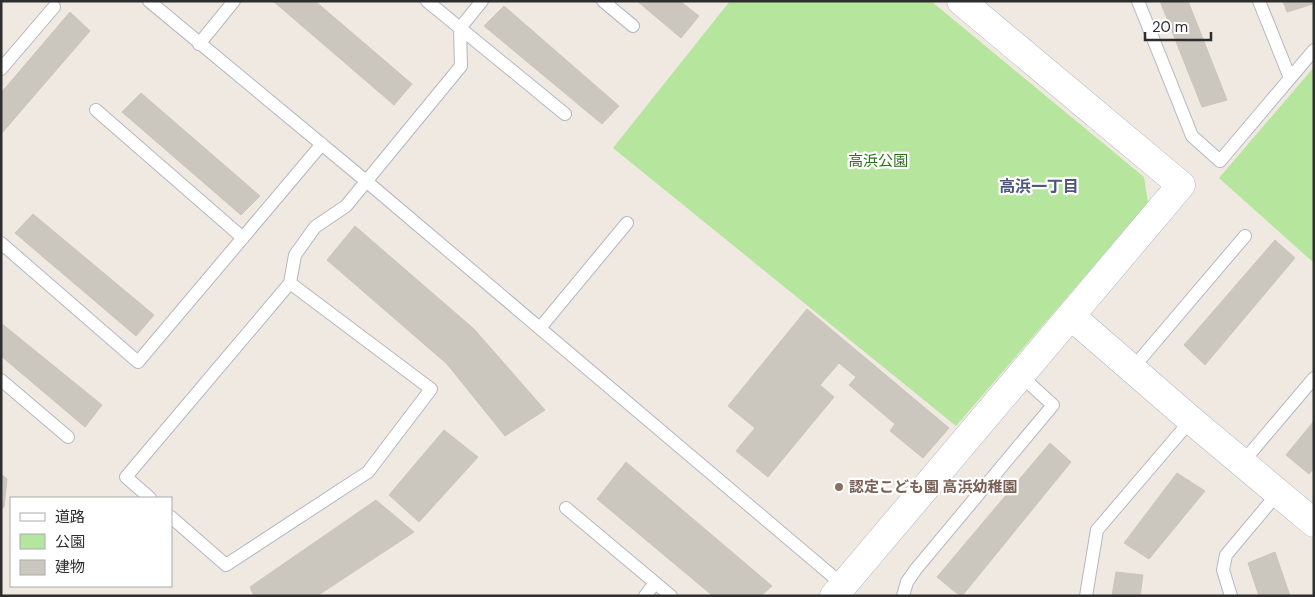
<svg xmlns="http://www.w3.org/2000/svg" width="1315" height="597" font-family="'DM Sans','Noto Sans JP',sans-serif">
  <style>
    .green { fill: #b6e59e }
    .building { fill: #cbc7bf; stroke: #cbc5ba }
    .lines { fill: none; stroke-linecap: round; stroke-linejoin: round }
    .service-casing { stroke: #b4b7c1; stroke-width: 14 }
    .tertiary-casing { stroke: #b4b7c1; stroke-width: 29 }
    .service { stroke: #fff; stroke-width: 12 }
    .tertiary { stroke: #fff; stroke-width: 28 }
    .education-dot { fill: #8d6e63; stroke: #fff; stroke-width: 2 }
    .labels { text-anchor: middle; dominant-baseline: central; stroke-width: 4.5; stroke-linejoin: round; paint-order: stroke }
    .park-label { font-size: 15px; fill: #2c6e1b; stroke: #fff }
    .education-label { font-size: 15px; font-weight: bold; fill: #785e54; stroke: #fff; text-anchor: start }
    .neighbourhood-label { font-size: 16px; font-weight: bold; fill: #4d5680; stroke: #fff }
  </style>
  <rect width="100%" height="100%" fill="#efe9e1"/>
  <path class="green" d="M730,1H931L1144,177L1148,203L956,426L613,148Z
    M1314,67V263L1219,178Z"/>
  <path class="building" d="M273,1H315L412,84L394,105Z
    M637,1H680L699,16L681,38Z
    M1160,1H1188L1227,100L1202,107Z
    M1283,1H1311L1313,4L1287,12Z
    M504,6L619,106L602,124L484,26Z
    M70,12L90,31L1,134V93Z
    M141,93L260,196L241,215L122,112Z
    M33,214L154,315L136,336L15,233Z
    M355,226L474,329L545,410L505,436L447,364L327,260Z
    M1275,240L1295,258L1205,365L1184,345Z
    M807,309L949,428L923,458L890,431L895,424L849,385L856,377L839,363L820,385L834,397L768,477L736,451L755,428L728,406Z
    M1,323L102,405L85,427L1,356Z
    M1314,421V468L1309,474L1286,455Z
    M444,430L478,457L419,522L389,495Z
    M1050,443L1071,462L962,596H960L937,577Z
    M626,462L772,586L761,596H713L597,499Z
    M1177,473L1205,491L1149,559L1124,543Z
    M1,474L7,479L4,507L1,510Z
    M376,500L414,532L317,596H254L250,587Z
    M1275,552L1290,596H1259L1248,563Z
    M1116,572L1143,575L1140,596H1112Z"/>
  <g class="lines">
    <g class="service-casing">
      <path id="service" d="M149,1L366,181L843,585
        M427,1L565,114
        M603,1L633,26
        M1138,1L1192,136L1220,161L1314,50
        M1259,1L1290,78
        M199,44L234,1
        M1,69L54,7
        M96,110L243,238
        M1,243L138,362L322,144
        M540,328L627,223
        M1132,369L1245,236
        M1,380L68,437
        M1242,463L1314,378
        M150,498L126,477L290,283L295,255L315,227L346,206L461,66L460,28L482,1
        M566,508L671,596
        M171,517L226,565L368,472L431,389L290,283
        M645,596L655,583
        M903,596L907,582L916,569L1053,405L1021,376
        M1086,596L1097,530L1191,420
        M1231,596L1223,570L1226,555L1278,493"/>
    </g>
    <g class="tertiary-casing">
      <path id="tertiary" d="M1071,316L1191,420L1314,523
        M834,596L1181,185L961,1"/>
    </g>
    <use href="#service" class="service"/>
    <use href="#tertiary" class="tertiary"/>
  </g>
  <circle class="education-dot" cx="839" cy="487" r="5"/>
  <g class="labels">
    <g class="park-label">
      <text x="878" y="161">高浜公園</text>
    </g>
    <g class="education-label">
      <text x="849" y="487">認定こども園 高浜幼稚園</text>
    </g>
    <g class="neighbourhood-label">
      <text x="1039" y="186">高浜一丁目</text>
    </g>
  </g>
  <rect width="1315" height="597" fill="none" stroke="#2e2e2e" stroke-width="5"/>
  <rect x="10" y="497" width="162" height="90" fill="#ffffff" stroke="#ababab"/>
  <rect x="20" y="513" width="25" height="8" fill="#ffffff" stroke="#ababab"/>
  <text x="55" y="522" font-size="15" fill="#2e2e2e">道路</text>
  <rect x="20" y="534" width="25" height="15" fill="#b6e59e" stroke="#ababab"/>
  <text x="55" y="547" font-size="15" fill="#2e2e2e">公園</text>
  <rect x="20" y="560" width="25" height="15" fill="#cbc7bf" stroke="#ababab"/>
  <text x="55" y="572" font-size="15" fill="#2e2e2e">建物</text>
  <path d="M1145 32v8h66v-8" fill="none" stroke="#2e2e2e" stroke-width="2.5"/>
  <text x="1152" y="32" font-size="15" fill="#2e2e2e" stroke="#ffffff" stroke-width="4" paint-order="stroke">20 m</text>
</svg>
